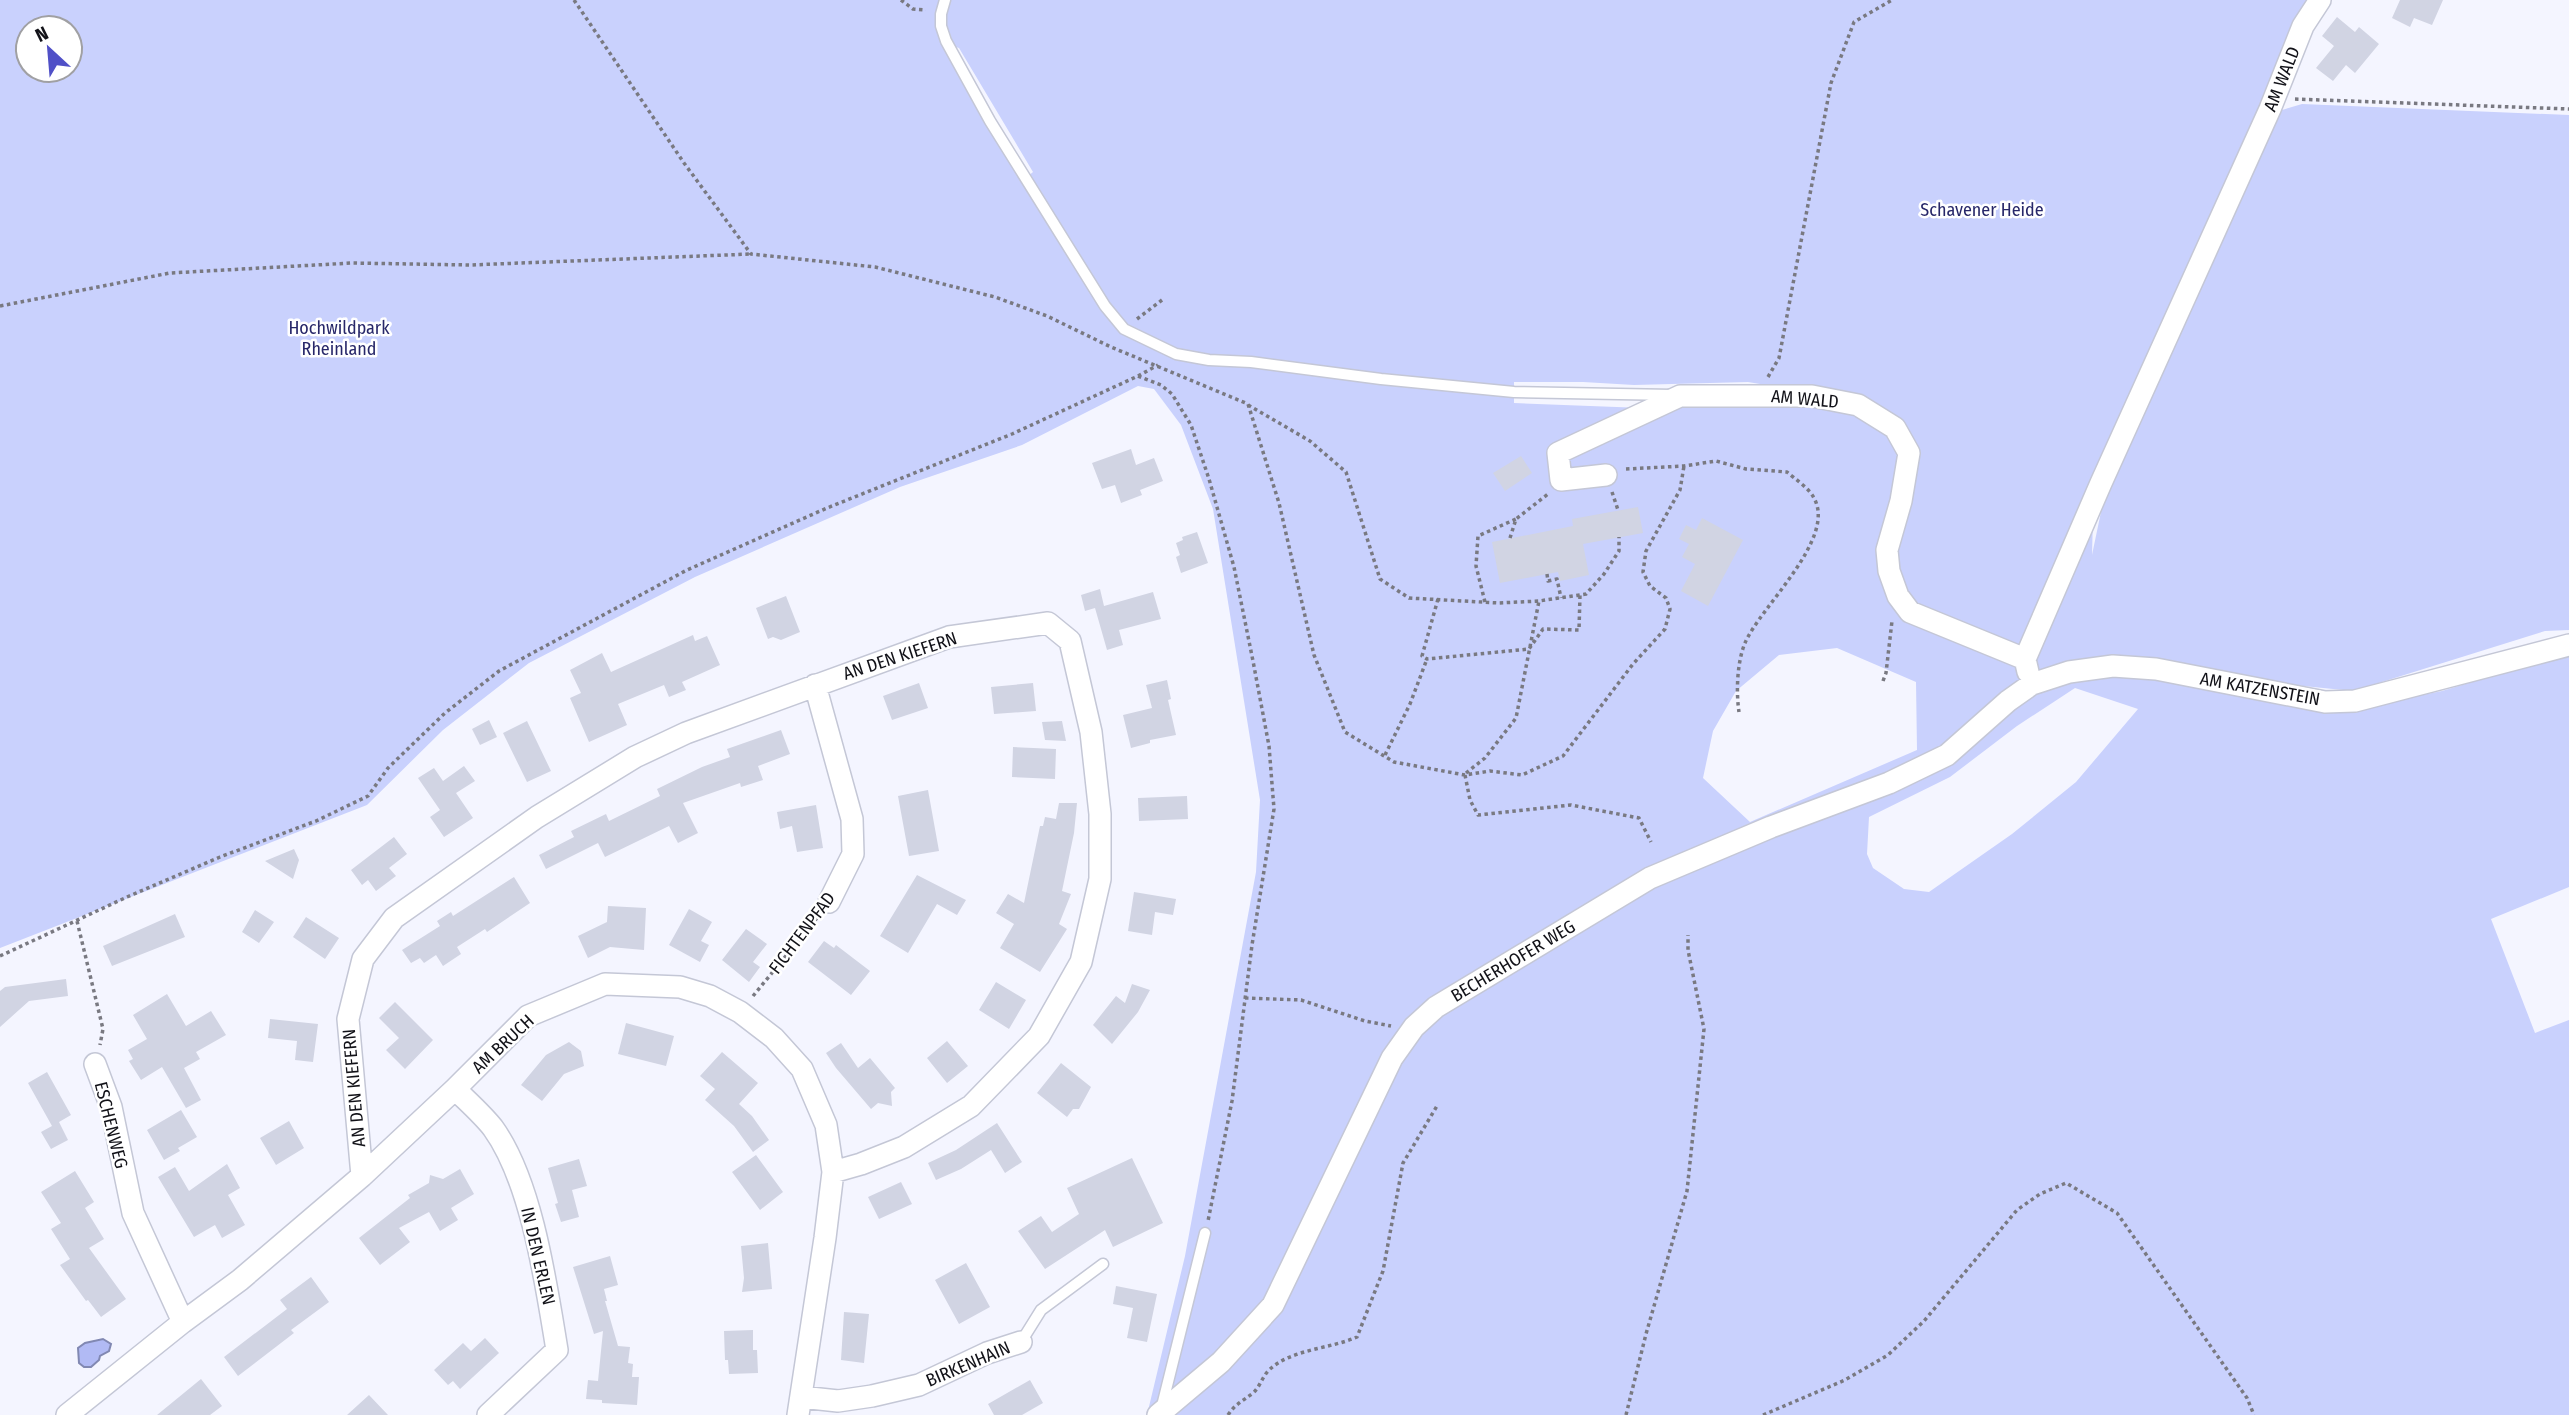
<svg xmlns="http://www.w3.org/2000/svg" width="2569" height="1415" font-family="'Fira Sans Condensed',sans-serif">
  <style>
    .green { fill: #c9d1fd; fill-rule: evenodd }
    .water { fill: #b1baf4; stroke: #8188b2; stroke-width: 2 }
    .building { fill: #d1d4e3 }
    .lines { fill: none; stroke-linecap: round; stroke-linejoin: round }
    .service-casing { stroke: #c4c7d6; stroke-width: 13 }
    .minor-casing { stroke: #c4c7d6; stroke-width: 24 }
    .path { stroke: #797981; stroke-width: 3.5; stroke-dasharray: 3.5 3.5; stroke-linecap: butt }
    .service { stroke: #fff; stroke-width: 10 }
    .minor { stroke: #fff; stroke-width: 21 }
    .labels { text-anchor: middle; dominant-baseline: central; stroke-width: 5; stroke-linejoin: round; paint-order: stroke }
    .street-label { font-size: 18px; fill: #121218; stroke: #fff }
    .park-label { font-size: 18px; fill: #272769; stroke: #fff }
  </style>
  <rect width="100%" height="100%" fill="#f4f5ff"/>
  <path class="green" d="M0,0H2311L2275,75L2094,478L2092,555L2107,483L2275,112L2302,104L2569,115V630L2545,631L2353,691L2265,682L2142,657L2154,680L2255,699L2348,710L2442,691L2569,653V887L2491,919L2535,1033L2569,1020V1415H1147L1185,1256L1256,872L1260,800L1213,509L1181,425L1154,389L1138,386L1022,445L900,487L695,577L529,663L443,730L367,805L0,948ZM28,28H70V70H28ZM949,45L959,48L1033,172L1027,177ZM1514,382H1583L1634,385L1748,382L1766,385L1756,405L1643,408L1514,403ZM1837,648L1916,682L1917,750L1750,822L1703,778L1713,731L1736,691L1779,655ZM2075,688L2138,709L2076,782L2012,834L1929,892L1904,889L1873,868L1867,854L1869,817L1950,777L2017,726Z"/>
  <path class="water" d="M103,1339L111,1344L109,1351L100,1356L99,1360L91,1367H84L79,1363L78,1348L85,1343Z"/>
  <path class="building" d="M2400,0H2443L2432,25L2414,18L2410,27L2392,18Z
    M2337,17L2355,32L2359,27L2379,44L2355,73L2346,65L2333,81L2316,68L2334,46L2322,36Z
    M1131,449L1136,465L1154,458L1163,481L1140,490L1142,495L1121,503L1115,485L1102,489L1092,463Z
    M1521,456L1532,473L1505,491L1493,473Z
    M1638,507L1643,533L1583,544L1589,575L1560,581L1558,572L1500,583L1492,542L1573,526L1572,519Z
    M1702,518L1743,540L1708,606L1681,591L1695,564L1682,557L1689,544L1679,539L1686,525L1696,530Z
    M1197,532L1208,563L1181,573L1176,557L1180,555L1176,543L1183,540L1182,537Z
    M1100,589L1104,606L1153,592L1161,619L1119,630L1123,645L1107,650L1095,608L1085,611L1081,595Z
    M786,596L800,632L781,640L773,637L768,639L756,608Z
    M693,635L695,641L707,636L720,665L682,682L686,690L669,697L664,685L618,704L627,725L589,742L570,698L581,693L570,670L602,653L611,672Z
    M1167,680L1171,699L1168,700L1176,735L1150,740V743L1131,748L1123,715L1152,708L1146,685Z
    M919,683L928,708L892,720L883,696Z
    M1033,683L1036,711L994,714L991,687Z
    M489,720L497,737L480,745L472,729Z
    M527,721L551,771L527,782L503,733Z
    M1062,721L1066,741L1045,740L1042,722Z
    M781,730L790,754L758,766L763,780L741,787L740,783L683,803L698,833L678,843L669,826L605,857L598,843L546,869L539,855L574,837L571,831L606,814L609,821L660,796L657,789L702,767L730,757L727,749Z
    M1013,747L1056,749L1055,779L1012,777Z
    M464,766L475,781L456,793L473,818L444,837L430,817L440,810L418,778L434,768L443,781Z
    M928,790L939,851L909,856L898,796Z
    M1187,796L1188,819L1139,821L1138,798Z
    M1059,803H1077L1074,833L1062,891L1071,894L1059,924L1067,929L1040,972L1000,948L1014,924L996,913L1008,894L1024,903L1040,826H1043L1045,817L1056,819Z
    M816,805L823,848L797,852L792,826L780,829L777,812Z
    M394,837L407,854L389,868L396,876L376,891L368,880L362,885L351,870Z
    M294,849L299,860L293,879L265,861Z
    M917,875L966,900L957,915L937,904L908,953L880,936Z
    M514,877L530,903L487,932L485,929L457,947L461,954L443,966L436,955L424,963L420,958L411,963L402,950L440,926L437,921L451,912L453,916Z
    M1134,892L1176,899L1173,915L1155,912L1152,935L1128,931Z
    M608,906L646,908L644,950L610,947L588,958L578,936L607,922Z
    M689,909L712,922L701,941L709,945L700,962L669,945Z
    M255,910L274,922L259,943L242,932Z
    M175,914L185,937L112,966L103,946Z
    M306,917L339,938L325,959L293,937Z
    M746,929L767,944L753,962L760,967L749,982L722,960Z
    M824,941L834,948L836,945L870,971L851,995L808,962Z
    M66,979L68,996L29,1001L0,1027V991L5,987Z
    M996,982L1026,1000L1009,1029L979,1010Z
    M1132,984L1150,990L1138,1012L1112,1044L1093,1025L1116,996L1125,1003Z
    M167,994L186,1026L211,1011L226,1035L196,1052L200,1059L184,1068L201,1100L186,1108L162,1067L141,1080L129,1061L133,1059L128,1050L147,1039L133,1015Z
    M395,1002L433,1040L405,1069L386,1050L399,1038L379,1018Z
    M270,1019L318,1024L313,1062L295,1060L297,1041L268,1038Z
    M626,1023L674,1036L666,1066L618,1054Z
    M947,1041L968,1066L947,1083L927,1058Z
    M569,1042L581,1051L584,1066L564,1074L542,1101L521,1085L546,1055Z
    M841,1043L858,1068L870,1058L895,1088L891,1092L892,1106L878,1103L871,1109L836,1068L826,1053Z
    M722,1052L758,1083L739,1104L752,1116L769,1140L753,1152L734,1126L705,1100L715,1089L700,1076Z
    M1061,1063L1091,1087L1079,1109H1073L1067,1117L1037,1093Z
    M47,1072L71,1115L59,1122L68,1140L51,1149L41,1132L52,1126L28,1083Z
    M181,1110L197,1137L178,1148L180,1151L164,1160L147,1130Z
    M289,1121L304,1148L276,1165L260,1138Z
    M997,1123L1022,1162L1005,1173L991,1150L961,1169L936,1180L928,1163L956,1150Z
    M756,1155L783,1192L760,1210L732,1172Z
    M1132,1158L1163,1223L1113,1247L1105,1230L1045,1269L1018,1231L1041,1216L1052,1232L1079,1214L1067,1188Z
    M579,1159L587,1186L572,1190L579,1217L561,1222L555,1204L558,1203L548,1168Z
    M227,1164L240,1188L228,1195L245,1225L222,1238L215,1225L194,1237L158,1177L175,1167L189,1191Z
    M460,1169L474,1194L451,1208L458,1220L440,1231L429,1212L399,1228L410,1242L380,1265L359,1238L410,1198L408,1195L429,1183L430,1175L443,1179Z
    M75,1171L94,1202L85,1208L104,1239L89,1248L126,1299L101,1317L88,1300L86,1301L60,1265L70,1259L51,1229L61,1223L41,1192Z
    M901,1182L912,1204L879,1219L868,1197Z
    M768,1243L772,1289L742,1292L744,1278L741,1246Z
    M610,1256L618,1285L604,1289L607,1301H605L618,1346L630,1347L628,1363L633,1364L632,1377H639L637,1405L602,1403V1400L586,1399L588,1380L598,1381L603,1331L594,1334L573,1267Z
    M966,1263L990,1307L959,1324L935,1280Z
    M311,1277L329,1302L291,1330L294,1333L238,1376L224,1357L287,1309L280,1300Z
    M1116,1286L1157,1294L1147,1342L1127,1338L1133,1308L1113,1304Z
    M844,1312L869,1314L864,1363L841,1360Z
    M753,1330V1350H757L758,1373L729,1374L728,1360H725L724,1331Z
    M485,1338L499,1353L460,1389L453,1381L448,1385L434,1370L463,1343L471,1351Z
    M201,1379L222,1406L210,1415H157Z
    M1030,1380L1043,1403L1022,1415H994L988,1404Z
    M369,1395L388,1415H347Z"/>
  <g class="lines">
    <g class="service-casing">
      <path id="service" d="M945,0L941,14V26L946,41L990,121L1105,306L1124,329L1176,354L1209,360L1251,362L1381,379L1514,392L1673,395
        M1021,1342L1041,1310L1103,1264
        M1161,1410L1205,1233"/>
    </g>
    <g class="minor-casing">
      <path id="minor" d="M1606,475L1561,480L1558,453L1680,396H1812L1858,405L1895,428L1909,453L1901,501L1887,550L1889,571L1898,596L1910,612L2025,659
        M2028,672L2025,659L2101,483L2270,109L2303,26L2320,0
        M815,685L852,819L853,854L829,902
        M95,1064L111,1107L133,1213L183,1322
        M455,1089C467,1101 482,1114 493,1128C532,1182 546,1284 557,1350L488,1415
        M362,1176L348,1019L363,959L394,918L537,817L635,757L686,733L949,637L1048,623L1070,641L1091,732L1100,814V879L1081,962L1039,1036L971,1106L904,1147L861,1164L833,1172
        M801,1397L838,1401L872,1396L919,1385L987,1353L1021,1342
        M67,1415L183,1322L240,1280L362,1176L455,1089L528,1016L605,984L680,987L710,996L740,1012L774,1038L802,1069L826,1125L833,1172L825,1238L798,1415
        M1158,1415L1221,1362L1273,1305L1392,1058L1414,1027L1436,1007L1650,878L1771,827L1889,783L1947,755L2008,701L2032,684L2069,672L2113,666L2156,669L2325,702L2355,701L2569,645"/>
    </g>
    <path class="path" d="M574,0L684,163L751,254L875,267L995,297L1047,316L1111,347L1248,404L1279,503L1314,655L1345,732L1394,762L1465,775L1490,771L1522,775L1563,756L1633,664L1665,629L1670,609L1666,598L1650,586L1643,572L1646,551L1680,490L1684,466
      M901,0L913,9L926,10
      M2295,99L2569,109
      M0,306L170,273L352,263L470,265L751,254
      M1137,319L1162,300
      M1138,376L1158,365
      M1768,377L1779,358L1831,83L1854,22L1892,0
      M1248,405L1310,441L1346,472L1380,579L1409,598L1499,603L1539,601L1586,594L1604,574L1619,551V537
      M1626,469L1684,466L1716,461L1746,469L1787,472C1795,479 1809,488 1814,498C1837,539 1760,607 1745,643C1737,662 1736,692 1739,712
      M1612,492L1618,510
      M1510,538L1516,519L1548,494
      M1547,574L1548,581L1557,579L1561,598
      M1438,599L1422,656L1427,659L1529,649L1543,629L1579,630L1580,595
      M1485,602L1476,566L1478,536L1516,519
      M1883,681L1886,673L1892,621
      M1385,755L1410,704L1427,659
      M1466,773L1485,758L1516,718L1539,601
      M1465,775L1470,800L1478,815L1571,805L1639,818L1651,842
      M77,921L103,1029L100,1045
      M0,956L127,897L220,857L316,821L368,796L388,768L445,713L499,671L687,570L827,508L1012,434L1138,376L1161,385L1172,394L1191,425L1209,479L1234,567L1253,661L1269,746L1274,809L1252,945L1232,1101L1208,1221
      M753,996L817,918
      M1245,998L1301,1000L1365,1021L1391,1026
      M1228,1415C1235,1404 1243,1401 1253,1393C1260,1387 1262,1377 1269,1370C1291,1349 1330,1349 1357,1337L1383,1271L1403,1163L1437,1106
      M1626,1415L1646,1334L1687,1191L1704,1029L1688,950V935
      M1763,1415L1845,1380L1888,1355L1924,1321L2017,1210L2040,1194L2066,1183L2117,1213L2247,1398L2254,1415"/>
    <use href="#service" class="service"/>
    <use href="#minor" class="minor"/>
  </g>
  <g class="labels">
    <g class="street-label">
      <text transform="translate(2282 79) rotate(-68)">AM WALD</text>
      <text transform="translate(1805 399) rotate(5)">AM WALD</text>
      <text transform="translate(900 656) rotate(-18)">AN DEN KIEFERN</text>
      <text transform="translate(2260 689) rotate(10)">AM KATZENSTEIN</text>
      <text transform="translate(802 933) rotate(-53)">FICHTENPFAD</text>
      <text transform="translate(1513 961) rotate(-31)">BECHERHOFER WEG</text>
      <text transform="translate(503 1044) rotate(-43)">AM BRUCH</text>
      <text transform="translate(354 1088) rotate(-95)">AN DEN KIEFERN</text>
      <text transform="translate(111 1125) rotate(76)">ESCHENWEG</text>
      <text transform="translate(538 1256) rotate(77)">IN DEN ERLEN</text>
      <text transform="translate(968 1364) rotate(-23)">BIRKENHAIN</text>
    </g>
    <g class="park-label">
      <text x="1982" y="210">Schavener Heide</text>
      <text x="339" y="328">Hochwildpark<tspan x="339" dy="21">Rheinland</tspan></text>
    </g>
  </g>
  <g transform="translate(49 49) rotate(334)"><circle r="33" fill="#ffffff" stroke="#a0a0a3" stroke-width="2"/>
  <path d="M0-5L12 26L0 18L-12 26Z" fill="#5050c7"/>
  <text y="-10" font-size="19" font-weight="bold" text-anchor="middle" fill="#121218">N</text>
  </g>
</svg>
